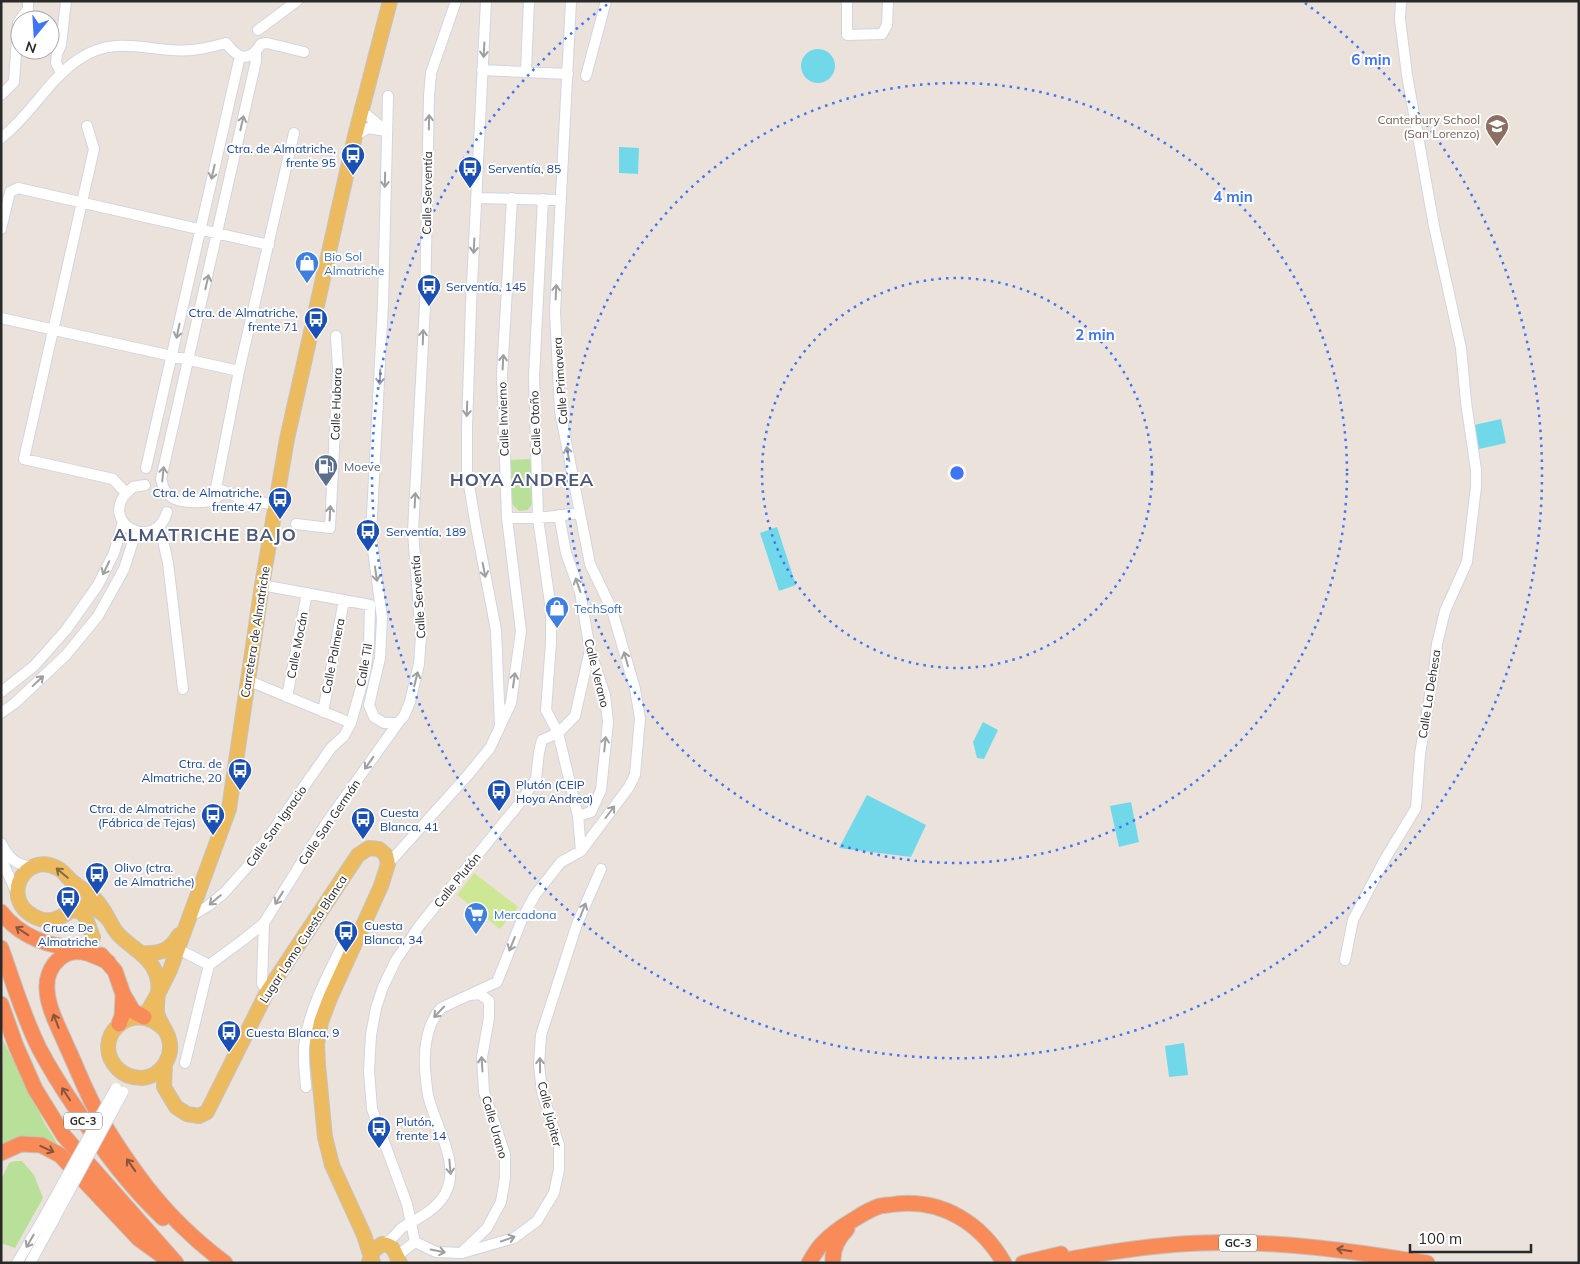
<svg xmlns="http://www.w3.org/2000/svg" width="1580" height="1264" font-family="Mulish,sans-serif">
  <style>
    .green { fill: #b9e099 }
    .pitch { fill: #cde795 }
    .water { fill: #71d8ea }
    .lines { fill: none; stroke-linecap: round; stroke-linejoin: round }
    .minor-casing { stroke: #d0d5e1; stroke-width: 12 }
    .major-casing { stroke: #c3c3c3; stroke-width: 16 }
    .highway-casing { stroke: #c3c3c3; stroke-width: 17 }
    .minor { stroke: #fff; stroke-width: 10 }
    .major { stroke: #ecbb5f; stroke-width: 14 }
    .highway { stroke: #f98b58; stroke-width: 15 }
    .minor-bridge-casing { stroke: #d0d5e1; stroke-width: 12; stroke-linecap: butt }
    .minor-bridge { stroke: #fff; stroke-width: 10 }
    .oneway { stroke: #9f9f9f }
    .oneway2 { stroke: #816b41 }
    .oneway3 { stroke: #87553e }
    .ring { fill: none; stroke: #3f75f4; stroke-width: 2.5; stroke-dasharray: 2.5 5 }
    .labels { text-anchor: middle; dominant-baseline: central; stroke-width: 4; stroke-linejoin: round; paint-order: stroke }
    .shield { fill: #fff; stroke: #696969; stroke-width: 1 }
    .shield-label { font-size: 11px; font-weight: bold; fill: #292929 }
    .education-label { font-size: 12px; fill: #785e54; stroke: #fff; text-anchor: end }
    .transit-label { font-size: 12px; fill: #164399; stroke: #fff; text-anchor: start }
    .street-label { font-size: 12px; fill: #292929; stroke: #fff }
    .shop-label { font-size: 12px; fill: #366cbe; stroke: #fff; text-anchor: start }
    .service-label { font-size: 12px; fill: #4e5e75; stroke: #fff; text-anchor: start }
    .district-label { font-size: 18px; font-weight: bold; letter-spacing: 1px; fill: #4b5878; stroke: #fff }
    .centre { fill: #3f75f4; stroke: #fff; stroke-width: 2.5 }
    .ring-label { font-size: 15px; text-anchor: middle; font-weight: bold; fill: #3f75f4; stroke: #fff; stroke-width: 4; stroke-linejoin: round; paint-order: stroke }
  </style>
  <rect width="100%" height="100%" fill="#ebe2db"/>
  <path class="green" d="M532,459L533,502L528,510L519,511L512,504L510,460Z
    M3,1040L45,1124L62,1151L1,1147Z
    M15,1161H22L34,1175L43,1198L15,1248L1,1243V1180L9,1163Z"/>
  <path class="pitch" d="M474,873L518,907L500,929L457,895Z"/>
  <path class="water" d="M801 66a17 17 0 1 1 34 0a17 17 0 1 1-34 0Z
    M619,147L639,148L638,174L619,173Z
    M1501,419L1506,443L1479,449L1474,425Z
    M777,527L796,585L779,591L760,533Z
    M983,722L998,730L984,759L977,758L973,742Z
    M867,795L926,825L911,857L839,848Z
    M1131,802L1139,842L1119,847L1110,806Z
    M1184,1043L1188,1075L1169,1077L1165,1046Z"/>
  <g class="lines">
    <g class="minor-casing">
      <path id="minor" d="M486,1L471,305L467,428V473L475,521L496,630L500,726
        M847,1V35L882,34L887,25L888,1
        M20,20L28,9V1
        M258,30L297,1
        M482,70L568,74
        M526,71L529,1
        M61,73L56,63L57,54L61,45L66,1
        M586,76L606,1
        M1,95L14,82L18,23L20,20
        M388,96L383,304L371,534L382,618L380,658L369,705L374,717L384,723H398
        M361,110L386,131
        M87,126L94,149L24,459L113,479L126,493
        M355,136L368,128L386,131
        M1,138C31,115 48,80 79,59C118,33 152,54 192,50C203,49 215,46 226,43C238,59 249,63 261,44L267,43L304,52
        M476,198L561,200
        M543,199L534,376L538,518L551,610V643L546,710L558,733L578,816L581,851
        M1,229L10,192L18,188L269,245
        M1,318L239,371
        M146,468L240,56
        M145,485L133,487C129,491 125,494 122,499C107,528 156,550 167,512
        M223,491C221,493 218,498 215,499C207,504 181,503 173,498C165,494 163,487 161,479L256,61V52
        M276,505L243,499L216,488L239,371L294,133
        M559,515L566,553L580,592L590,650L605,695L608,722L601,790L591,812L578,816
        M507,518H538L580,513
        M296,524L330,528L338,369L336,336
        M160,527L168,563L183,689
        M247,680L351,723
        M1,692L34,666L66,630L98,585L114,553L123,522
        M287,697L307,593
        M323,712L344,600
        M1,713L15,703L66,655L98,616L124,569L136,532
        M1,843C9,858 16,866 32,866
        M1,858L16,892
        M388,864L467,776L490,748L511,703L521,631L507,518L502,376L512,198
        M189,917L208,906L224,893L248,866L331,748L344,736L351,723L365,673L369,644L370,605L262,585
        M178,949L209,965
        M1345,960L1353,920L1385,859L1416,808L1420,754L1434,671L1437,644L1445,611L1467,562L1476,487V470L1466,402L1461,348L1434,226L1407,75L1400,19L1401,1
        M209,965L243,940L264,923
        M267,992L262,983L264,923L325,825L398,723L404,716L410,702L419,664L421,636L413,532L425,305L429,96L431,73L456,1
        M185,1063L209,965
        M306,1087C305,1072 302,1055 305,1041C310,1007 327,977 342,946L356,941
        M415,1242L407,1204L372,1109L369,1071L371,1035L376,1008L383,987L396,960L420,925L519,804L536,779L539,752L542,740L558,733L575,716L590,650
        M415,1242L436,1252L462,1253L514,1238L537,1221L554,1193L559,1169V1145L542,1092L539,1065L541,1035L577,924L601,869
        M382,1244C386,1242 389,1241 392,1238C396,1235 399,1230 403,1227C417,1219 436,1210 445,1194C461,1165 437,1129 429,1099C427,1093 427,1087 426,1080C423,1055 424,1028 441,1008L497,982L523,917L535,895L561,862L581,851L629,787L635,775L640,718L635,689L612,610L590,564L560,411L555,312L571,1
        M462,1252L487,1228L501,1202L505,1178V1154L484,1092L482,1057L489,1018V1001L480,994L470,995
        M397,1257L403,1251L415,1242
        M17,1263L43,1219
        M30,1263L52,1223"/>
    </g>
    <g class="major-casing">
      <path id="major" d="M73,909L84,914L93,937L92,943L82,948
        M108,919C77,885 68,928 40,919C34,917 29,914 24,909C5,886 31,853 57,868C64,871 68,879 74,883C84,891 95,896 102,908C108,916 111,926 118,934C129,946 145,953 153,967C163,984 156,995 157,1012C158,1020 165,1028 168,1036C175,1054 163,1076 142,1078C133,1078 125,1076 118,1069C88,1039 133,996 165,1030
        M140,953C159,954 169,952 179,935
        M144,1017L159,992L170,970L229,809L262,585L287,439L355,136L390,1
        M165,1065L164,1087L176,1107L187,1114L199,1116L207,1112L267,992L358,855L369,848L379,849L386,855L388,864L381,886L331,996L321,1022L317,1044L318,1065L325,1137L332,1165L364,1235L373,1263
        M369,1262L374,1250L382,1244C395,1245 395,1254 400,1263"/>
    </g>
    <g class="highway-casing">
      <path id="highway" d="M1,912C19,936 50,948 80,948
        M1,948C13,981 23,1016 39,1048C50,1069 62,1088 75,1107C100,1147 128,1185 163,1218
        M101,955L115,971L123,994L133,1011L144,1017
        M108,962C92,954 74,945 59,959C50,967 46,979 47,990C48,1009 60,1030 67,1047C77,1068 85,1090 96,1110C110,1136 128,1162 146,1186C167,1213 197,1242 225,1263
        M1,1004L16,1046L35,1089L64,1136L176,1263
        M119,1024L122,1016L123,996
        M1,1153L21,1144L41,1145L60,1155L139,1239L161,1255
        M809,1263C813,1256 817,1249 822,1244C831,1234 841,1227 853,1220C861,1215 870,1209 880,1206C885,1205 891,1205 896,1204C942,1199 981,1223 1004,1263
        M833,1263C832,1250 838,1238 847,1229
        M1023,1263L1061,1254
        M1050,1263C1100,1253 1150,1245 1200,1243C1277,1240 1352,1251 1427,1263"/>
    </g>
    <use href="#minor" class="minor"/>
    <use href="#major" class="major"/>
    <use href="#highway" class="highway"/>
    <g class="minor-bridge-casing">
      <path id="minor-bridge" d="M43,1219L116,1088
        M52,1223L123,1092"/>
    </g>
    <use href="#minor-bridge" class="minor-bridge"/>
  </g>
  <defs><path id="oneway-shaft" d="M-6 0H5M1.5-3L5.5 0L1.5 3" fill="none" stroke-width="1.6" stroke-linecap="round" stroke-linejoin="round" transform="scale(1.25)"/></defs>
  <g class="oneway">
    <use href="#oneway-shaft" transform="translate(484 50) rotate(93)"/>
    <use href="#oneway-shaft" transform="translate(429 122) rotate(-89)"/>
    <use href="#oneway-shaft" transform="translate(242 123) rotate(-77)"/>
    <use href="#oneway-shaft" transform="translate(213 172) rotate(103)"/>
    <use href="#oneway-shaft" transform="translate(385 180) rotate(91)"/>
    <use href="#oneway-shaft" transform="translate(474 246) rotate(93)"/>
    <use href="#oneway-shaft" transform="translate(207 282) rotate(-77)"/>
    <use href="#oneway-shaft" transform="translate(556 292) rotate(-87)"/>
    <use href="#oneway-shaft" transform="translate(178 331) rotate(102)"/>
    <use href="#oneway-shaft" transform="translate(423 337) rotate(-88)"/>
    <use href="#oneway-shaft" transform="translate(503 362) rotate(-87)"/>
    <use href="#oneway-shaft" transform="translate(380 377) rotate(92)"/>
    <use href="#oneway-shaft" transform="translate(467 409) rotate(92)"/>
    <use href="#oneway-shaft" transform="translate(568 454) rotate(-101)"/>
    <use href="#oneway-shaft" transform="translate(163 474) rotate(-84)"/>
    <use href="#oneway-shaft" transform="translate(415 500) rotate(-87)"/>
    <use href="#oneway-shaft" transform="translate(330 513) rotate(-87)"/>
    <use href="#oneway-shaft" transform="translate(106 568) rotate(116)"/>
    <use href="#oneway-shaft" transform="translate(484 570) rotate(79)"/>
    <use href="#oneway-shaft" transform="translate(376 574) rotate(82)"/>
    <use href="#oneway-shaft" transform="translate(578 585) rotate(-109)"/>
    <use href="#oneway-shaft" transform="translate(626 659) rotate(-106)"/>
    <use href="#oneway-shaft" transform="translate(416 679) rotate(-76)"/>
    <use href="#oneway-shaft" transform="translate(514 680) rotate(-82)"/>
    <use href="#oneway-shaft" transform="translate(38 681) rotate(-43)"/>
    <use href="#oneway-shaft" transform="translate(605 744) rotate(-84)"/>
    <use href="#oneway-shaft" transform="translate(369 763) rotate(125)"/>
    <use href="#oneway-shaft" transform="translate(610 812) rotate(-53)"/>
    <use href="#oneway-shaft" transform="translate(279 898) rotate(122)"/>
    <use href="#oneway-shaft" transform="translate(215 900) rotate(140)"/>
    <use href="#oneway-shaft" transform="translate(583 910) rotate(-68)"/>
    <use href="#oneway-shaft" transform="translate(512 944) rotate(112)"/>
    <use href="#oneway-shaft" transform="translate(439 1012) rotate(133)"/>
    <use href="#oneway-shaft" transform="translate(482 1064) rotate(-94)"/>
    <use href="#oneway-shaft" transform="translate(540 1065) rotate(-91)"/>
    <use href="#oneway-shaft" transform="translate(450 1167) rotate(85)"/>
    <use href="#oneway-shaft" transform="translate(508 1239) rotate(-19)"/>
    <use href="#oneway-shaft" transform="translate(30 1241) rotate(120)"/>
    <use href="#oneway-shaft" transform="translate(438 1251) rotate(11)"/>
  </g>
  <use class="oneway2" href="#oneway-shaft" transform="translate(62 873) rotate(-140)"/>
  <g class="oneway3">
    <use href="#oneway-shaft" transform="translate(22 931) rotate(-146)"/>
    <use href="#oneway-shaft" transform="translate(56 1021) rotate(-111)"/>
    <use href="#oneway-shaft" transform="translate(66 1094) rotate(-123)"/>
    <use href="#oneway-shaft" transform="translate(47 1149) rotate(24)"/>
    <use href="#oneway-shaft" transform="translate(131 1165) rotate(-125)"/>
    <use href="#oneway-shaft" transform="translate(1344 1250) rotate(-171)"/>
  </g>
  <g class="ring">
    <circle cx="957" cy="473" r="195"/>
    <circle cx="957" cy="473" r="390"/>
    <path d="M1305 3A585 585 0 1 1 609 3"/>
  </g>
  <defs>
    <g id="school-pin" transform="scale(1.25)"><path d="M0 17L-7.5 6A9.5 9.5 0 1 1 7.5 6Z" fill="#8d6e63" stroke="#fff"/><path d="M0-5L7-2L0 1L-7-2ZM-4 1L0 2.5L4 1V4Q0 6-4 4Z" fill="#fff"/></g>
    <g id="bus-pin" transform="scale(1.25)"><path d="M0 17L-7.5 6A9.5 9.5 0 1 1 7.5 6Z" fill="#1a4fb4" stroke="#fff"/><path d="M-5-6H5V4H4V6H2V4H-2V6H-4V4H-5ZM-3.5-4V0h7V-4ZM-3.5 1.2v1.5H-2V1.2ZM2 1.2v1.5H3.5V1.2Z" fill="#fff"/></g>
    <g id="shop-pin" transform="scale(1.25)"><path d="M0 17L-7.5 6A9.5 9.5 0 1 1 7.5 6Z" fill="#3f7fe0" stroke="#fff"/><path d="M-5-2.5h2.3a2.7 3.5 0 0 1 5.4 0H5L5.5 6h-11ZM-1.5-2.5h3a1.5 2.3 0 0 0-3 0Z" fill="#fff"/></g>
    <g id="fuel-pin" transform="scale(1.25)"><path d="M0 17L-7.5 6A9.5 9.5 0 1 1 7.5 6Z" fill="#5c6f8a" stroke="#fff"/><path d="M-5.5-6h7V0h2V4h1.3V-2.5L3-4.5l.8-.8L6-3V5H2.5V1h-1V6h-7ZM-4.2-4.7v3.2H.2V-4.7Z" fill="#fff"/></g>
    <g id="supermarket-pin" transform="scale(1.25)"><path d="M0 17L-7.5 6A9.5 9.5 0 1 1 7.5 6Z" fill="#3f7fe0" stroke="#fff"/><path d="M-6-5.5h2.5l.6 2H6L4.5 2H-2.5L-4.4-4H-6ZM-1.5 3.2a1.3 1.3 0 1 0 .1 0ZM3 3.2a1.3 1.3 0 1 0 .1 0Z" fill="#fff"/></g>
  </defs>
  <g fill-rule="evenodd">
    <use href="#school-pin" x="1497" y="126"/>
    <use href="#bus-pin" x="353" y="155"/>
    <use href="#bus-pin" x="470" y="168"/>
    <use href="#shop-pin" x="307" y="263"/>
    <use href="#bus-pin" x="429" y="286"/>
    <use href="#bus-pin" x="316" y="319"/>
    <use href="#fuel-pin" x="326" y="466"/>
    <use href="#bus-pin" x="280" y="499"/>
    <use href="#bus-pin" x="368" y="531"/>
    <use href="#shop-pin" x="557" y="608"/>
    <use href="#bus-pin" x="240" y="770"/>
    <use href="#bus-pin" x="499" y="791"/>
    <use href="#bus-pin" x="213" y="815"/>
    <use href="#bus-pin" x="363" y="819"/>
    <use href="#bus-pin" x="97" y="874"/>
    <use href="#bus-pin" x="68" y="898"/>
    <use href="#supermarket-pin" x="476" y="914"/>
    <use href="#bus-pin" x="346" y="932"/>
    <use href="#bus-pin" x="229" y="1032"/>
    <use href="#bus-pin" x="379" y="1128"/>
  </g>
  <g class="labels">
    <g class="shield">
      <rect x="64" y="1112.5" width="38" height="17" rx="4"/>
      <rect x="1219" y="1234.5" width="38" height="17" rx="4"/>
    </g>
    <g class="shield-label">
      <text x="83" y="1121">GC-3</text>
      <text x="1238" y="1243">GC-3</text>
    </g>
    <g class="education-label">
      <text x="1480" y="119">Canterbury School<tspan x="1480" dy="14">(San Lorenzo)</tspan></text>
    </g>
    <g class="transit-label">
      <text x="336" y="148" text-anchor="end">Ctra. de Almatriche,<tspan x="336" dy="14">frente 95</tspan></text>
      <text x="488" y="168">Serventía, 85</text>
      <text x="446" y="286">Serventía, 145</text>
      <text x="298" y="312" text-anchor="end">Ctra. de Almatriche,<tspan x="298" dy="14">frente 71</tspan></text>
      <text x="262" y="492" text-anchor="end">Ctra. de Almatriche,<tspan x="262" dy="14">frente 47</tspan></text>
      <text x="386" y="531">Serventía, 189</text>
      <text x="222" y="763" text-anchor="end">Ctra. de<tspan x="222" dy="14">Almatriche, 20</tspan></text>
      <text x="516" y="784">Plutón (CEIP<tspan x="516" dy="14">Hoya Andrea)</tspan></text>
      <text x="196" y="808" text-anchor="end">Ctra. de Almatriche<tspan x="196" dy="14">(Fábrica de Tejas)</tspan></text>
      <text x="380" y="812">Cuesta<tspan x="380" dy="14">Blanca, 41</tspan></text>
      <text x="114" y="867">Olivo (ctra.<tspan x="114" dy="14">de Almatriche)</tspan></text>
      <text x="364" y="925">Cuesta<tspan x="364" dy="14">Blanca, 34</tspan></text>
      <text x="68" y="927" text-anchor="middle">Cruce De<tspan x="68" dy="14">Almatriche</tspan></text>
      <text x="246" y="1032">Cuesta Blanca, 9</text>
      <text x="396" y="1121">Plutón,<tspan x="396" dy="14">frente 14</tspan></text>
    </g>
    <g class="street-label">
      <text transform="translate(427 193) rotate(-89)">Calle Serventía</text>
      <text transform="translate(560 381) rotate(-94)">Calle Primavera</text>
      <text transform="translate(336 404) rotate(-88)">Calle Hubara</text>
      <text transform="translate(503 419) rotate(-92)">Calle Invierno</text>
      <text transform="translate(535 423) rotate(-92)">Calle Otoño</text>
      <text transform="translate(418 597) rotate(-94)">Calle Serventía</text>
      <text transform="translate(255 632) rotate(-81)">Carretera de Almatriche</text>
      <text transform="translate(297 645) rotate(-79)">Calle Mocán</text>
      <text transform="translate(333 656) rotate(-79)">Calle Palmera</text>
      <text transform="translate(364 665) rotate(-80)">Calle Til</text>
      <text transform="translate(597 673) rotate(76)">Calle Verano</text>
      <text transform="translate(1429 694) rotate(-81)">Calle La Dehesa</text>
      <text transform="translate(329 822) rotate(-56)">Calle San Germán</text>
      <text transform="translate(276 826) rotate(-55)">Calle San Ignacio</text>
      <text transform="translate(457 880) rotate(-51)">Calle Plutón</text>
      <text transform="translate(303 939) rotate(-57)">Lugar Lomo Cuesta Blanca</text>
      <text transform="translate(550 1114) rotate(76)">Calle Júpiter</text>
      <text transform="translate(495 1127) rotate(74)">Calle Urano</text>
    </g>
    <g class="shop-label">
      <text x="324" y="256">Bio Sol<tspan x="324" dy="14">Almatriche</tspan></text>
      <text x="574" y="608">TechSoft</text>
      <text x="494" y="914">Mercadona</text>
    </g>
    <g class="service-label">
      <text x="344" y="466">Moeve</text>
    </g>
    <g class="district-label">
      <text x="522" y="479">HOYA ANDREA</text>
      <text x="205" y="534">ALMATRICHE BAJO</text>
    </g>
  </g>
  <circle cx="957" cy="473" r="8" class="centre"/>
  <g class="ring-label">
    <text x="1371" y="65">6 min</text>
    <text x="1233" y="202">4 min</text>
    <text x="1095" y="340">2 min</text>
  </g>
  <rect width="1580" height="1264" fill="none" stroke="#292929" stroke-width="5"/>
  <g transform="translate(35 35) rotate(198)"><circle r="24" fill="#ffffff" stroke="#a9a9a9"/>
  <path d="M0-4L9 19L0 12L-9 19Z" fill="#3f75f4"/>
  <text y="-8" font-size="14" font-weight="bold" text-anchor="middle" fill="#292929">N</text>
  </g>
  <path d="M1410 1244v8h121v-8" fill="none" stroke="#292929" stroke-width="2.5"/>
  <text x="1418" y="1244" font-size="15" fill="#292929" stroke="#ffffff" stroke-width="4" paint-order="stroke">100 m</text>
</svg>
